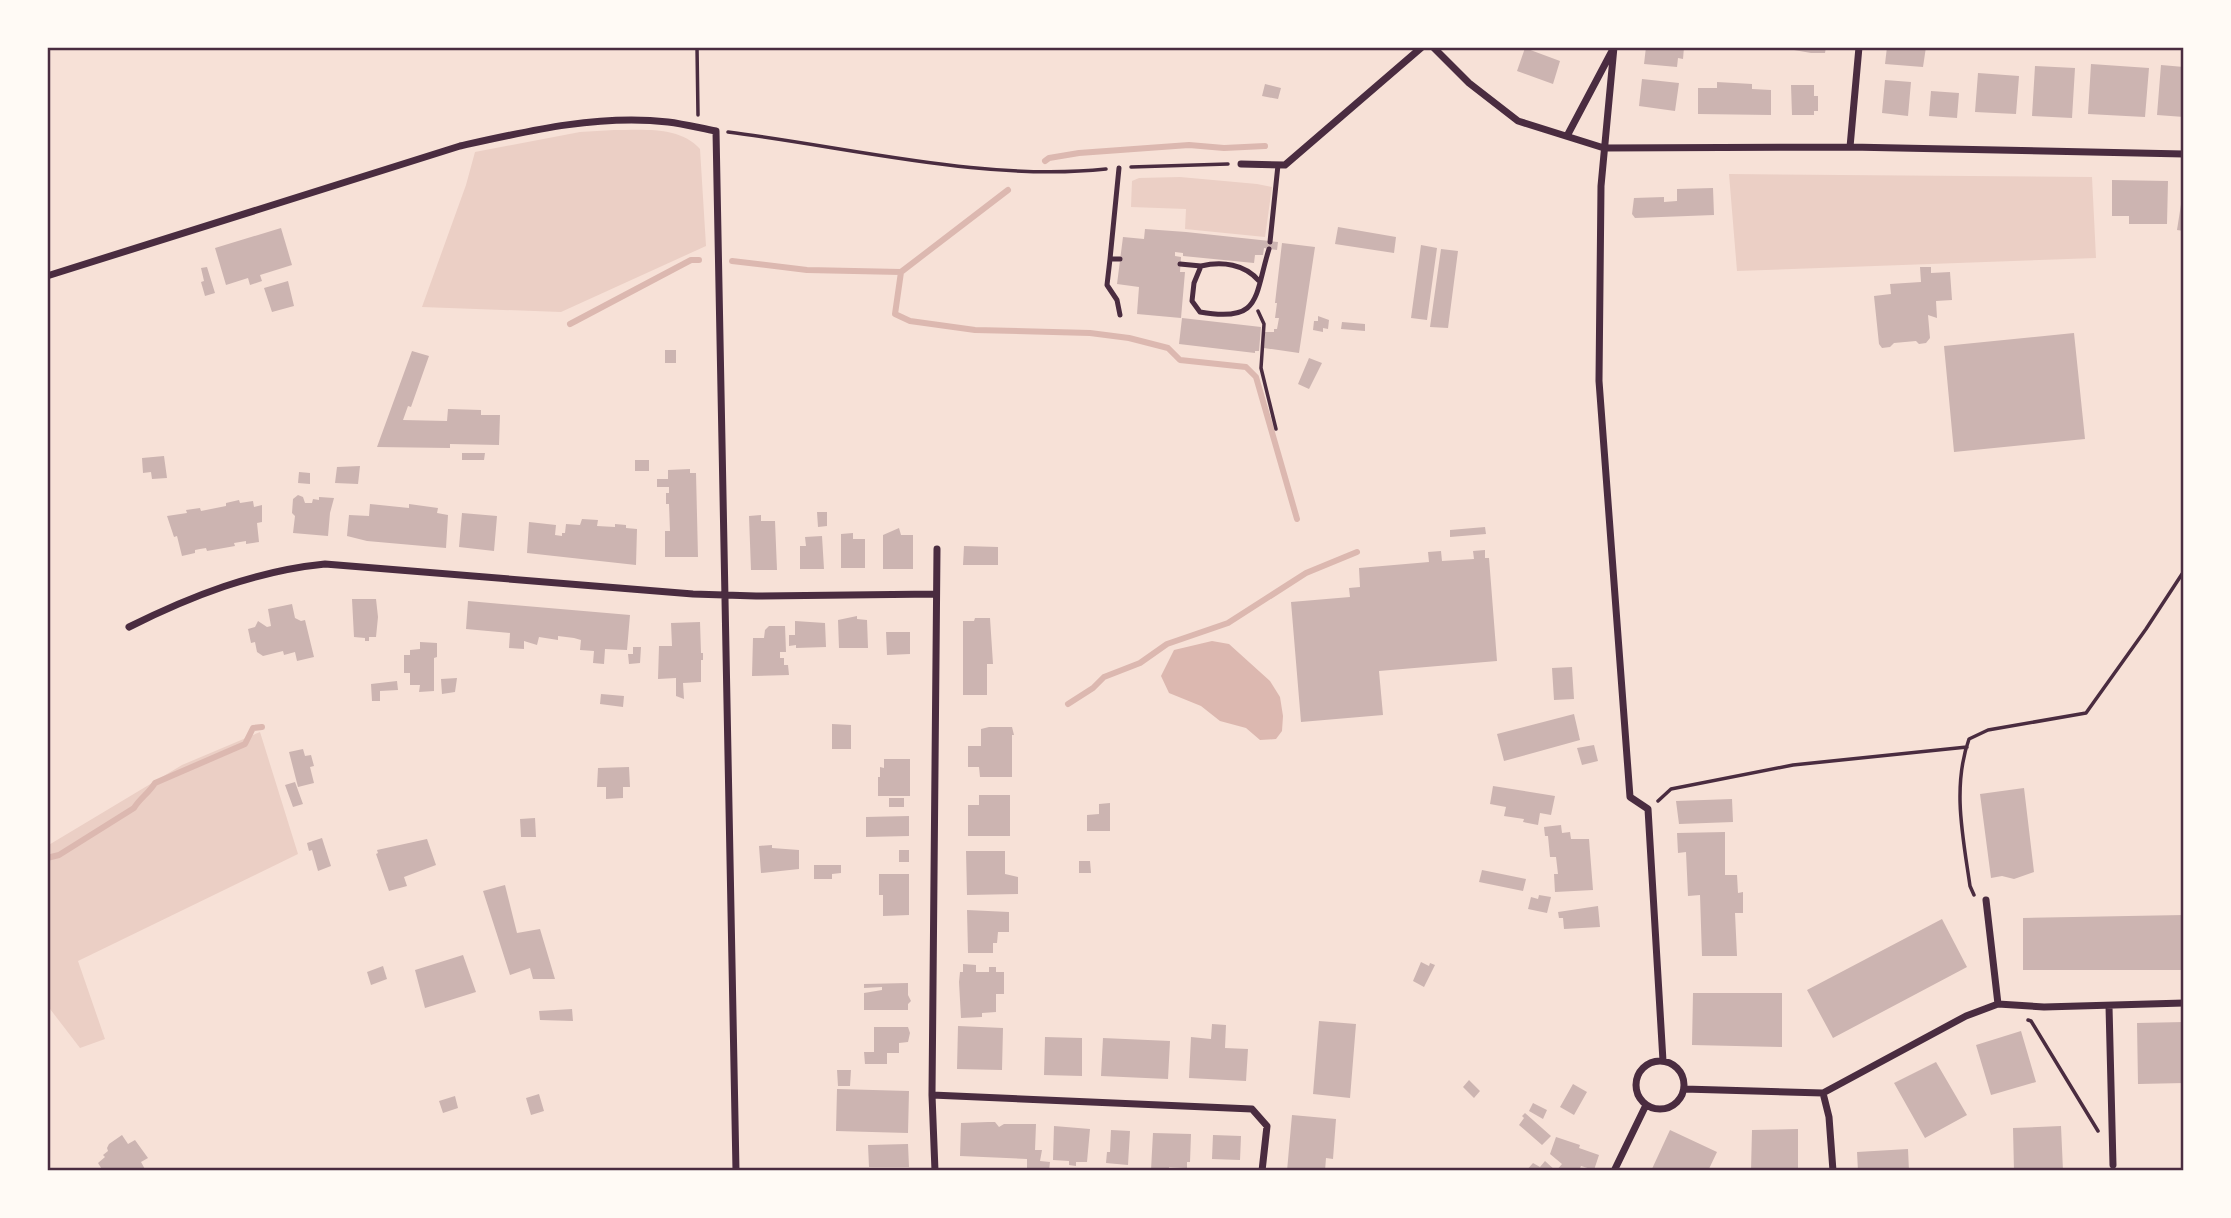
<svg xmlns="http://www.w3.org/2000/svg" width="2231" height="1218" font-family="Karla,sans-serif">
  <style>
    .green { fill: #ebcfc5 }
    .water { fill: #dcb8b0 }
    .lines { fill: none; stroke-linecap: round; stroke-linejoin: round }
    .stream { stroke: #dcb8b0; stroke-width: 6 }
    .building { fill: #ccb4b1 }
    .path { stroke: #4a2c40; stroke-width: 3.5 }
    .service { stroke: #4a2c40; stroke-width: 5 }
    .minor { stroke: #4a2c40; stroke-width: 7 }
    .neatline { fill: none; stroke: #4a2c40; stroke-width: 2.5 }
  </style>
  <rect width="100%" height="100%" fill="#f7e1d7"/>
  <path class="green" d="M614,130C643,130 680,126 700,149L706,246L561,312L422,307L466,185L475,152L580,132Z
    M1729,174L2092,177L2096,258L1737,271Z
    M1180,177L1257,184L1272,187L1265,237L1185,229L1186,209L1131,207L1132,181L1139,178Z
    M260,732L298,854L78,961L105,1039L80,1048L47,1005V846L182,765Z"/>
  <path class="water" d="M1212,641L1229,644L1270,681L1280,697L1283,716L1282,731L1276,739L1260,740L1246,728L1220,721L1201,706L1169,693L1161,676L1174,650Z"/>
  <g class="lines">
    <path class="stream" d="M1045,161L1049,158L1079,153L1189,145L1224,148L1265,146
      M732,261L807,270L901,272L1008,190
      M901,272L895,314L910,321L975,330L1090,333L1129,338L1168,348L1180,360L1246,367L1256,377L1297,519
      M570,324L691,260H699
      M1068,704L1093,688L1104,677L1140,663L1167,644L1228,623L1306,573L1357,552
      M47,858L59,855L134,808C140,798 149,793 155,783L245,744L253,728L262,727"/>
  </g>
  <path class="building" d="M1646,47H1684L1683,59L1678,58L1677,67L1644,64Z
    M1794,47H1826L1825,53H1811L1794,50Z
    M1887,47H1926L1923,67L1885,64Z
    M1525,48L1560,61L1553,84L1517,71Z
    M2091,64L2149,68L2145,117L2088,114Z
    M2161,65L2184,67V117L2157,115Z
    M2035,66L2075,68L2072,118L2032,116Z
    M1978,73L2019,76L2016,114L1975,112Z
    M1642,79L1679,83L1675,111L1639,106Z
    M1885,80L1911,82L1908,116L1882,113Z
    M1717,82L1752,84V89L1771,90V115L1698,114V88H1717Z
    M1265,84L1281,88L1278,99L1262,96Z
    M1791,85H1814V96H1818V111H1814V115H1792Z
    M1931,91L1959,93L1957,118L1929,116Z
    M2112,180L2168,181L2167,224H2129V216H2112Z
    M1713,188L1714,215L1635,218L1632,214L1634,198L1664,197V202L1677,201V189Z
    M2182,198H2184V231L2177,230Z
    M1338,227L1396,237L1394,253L1335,244Z
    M281,228L292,265L260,275L262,281L250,285L248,278L226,285L215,248Z
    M1145,229L1186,232L1278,242L1277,250L1264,248L1263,255H1255L1254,263L1183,256V253L1175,252V256L1181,257L1180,272H1185L1181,318L1137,314L1139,287L1117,284L1123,237L1144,239Z
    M1282,243L1315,247L1299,353L1264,348L1265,332H1274V329H1277L1279,318H1275L1277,303H1275Z
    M1421,245L1437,248L1427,320L1411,318Z
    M1441,249L1458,251L1448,328L1430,327Z
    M207,267L215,293L205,296L201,282L204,281L201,268Z
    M1920,267H1931V273L1950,272L1952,300L1936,301L1937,318L1928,315L1930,338L1926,343L1919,344L1916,341L1894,343L1890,347L1882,348L1879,344L1874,296L1891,294L1890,284L1921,282Z
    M288,281L294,306L272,312L264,288Z
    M1318,316L1329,320L1328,329L1323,328V332L1313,330L1314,321H1318Z
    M1182,318L1261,327L1259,351H1255V353L1179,344Z
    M1342,322L1365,324V331L1341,329Z
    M2074,333L2085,439L1954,452L1944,346Z
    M665,350H676V363H665Z
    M412,351L429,356L411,407L408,406L403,420L447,421L448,409L481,410V415H500L499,445L450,444V448L377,447Z
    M1309,358L1322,363L1309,389L1298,384Z
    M462,453H485L484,460H462Z
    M164,456L167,478L152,479L151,472L143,473L142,458Z
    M635,460H649V471H635Z
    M360,466L358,484L335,483L337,467Z
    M690,469V473H696L698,557H665V531H670L669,504H666V493H669V487H657V479H668V470Z
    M299,472L310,473V484L298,483Z
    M298,495L303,497L305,503H312L313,499L319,500V497L334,498L330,513L328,536L293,533L295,516L292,513L293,499Z
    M239,500L240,503L253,501L254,507L262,505V522L257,523L259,542L246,544V541L234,543L235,546L207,551L206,548L200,549L195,550V553L182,556L177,536L174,537L167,516L187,513L186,510L200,508L201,511L226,506V503Z
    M370,504L409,508V504L438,508L437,513L448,515L446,548L367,541L347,536L349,515L369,516Z
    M817,512H827V526L818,527Z
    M462,513L497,516L494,551L459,547Z
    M761,515V521H775L777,570H751L749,516Z
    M582,519L598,520L597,526L615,527V524L626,525V528L637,529L636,565L527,553L529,522L556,525L555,535L562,536V533H565L566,524L580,525Z
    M1485,527L1486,534L1450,537V530Z
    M899,528L901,535H913V569H883V535Z
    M853,533V539H865V568H841V534Z
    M822,536L824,569H800V546H806L805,537Z
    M964,546L998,547V565H963Z
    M1485,550V558H1489L1497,661L1379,671L1383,715L1301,722L1291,602L1350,597L1349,588L1360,587L1359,568L1429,562L1428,552L1441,551L1442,561L1474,559L1473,551Z
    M352,599H376L378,617L376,637H369V641H365V638L354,637Z
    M468,601L630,615L627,650L605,649L604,664L593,663L594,651L580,650L581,640L574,638L558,636V640L539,637L537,645L524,641V649L509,648L510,633L466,629Z
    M292,604L295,618L301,621L305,620L314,657L297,661L295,652L284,655L283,651L263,656L257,652L255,642L251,643L248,629L255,627L258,621L267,627L271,626L268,609Z
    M857,616V619L867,620L868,648H839L838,620Z
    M975,618H990L993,664H987V695H963V621H974Z
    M795,621L825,623L826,647L796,648V645L789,646V635H795Z
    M700,622L701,653H703V660H701V682L683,683L684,699L676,696V678L658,679L659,646H672L671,623Z
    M769,626H785L786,652H780V658H784V665H788L789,675L752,676L753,638H764L765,630Z
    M886,632H910V654L887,655Z
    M420,642L437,643V657L434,658V691L419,692L420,685H410V673H404V655H410V650L420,649Z
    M633,647H641L640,663L629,664L628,654H633Z
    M1572,667L1574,699L1554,700L1552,668Z
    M457,678L455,692L442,694L441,679Z
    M397,681L398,690L380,691V701H372L371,684Z
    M601,694L624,696L623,707L600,704Z
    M1574,714L1580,740L1504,761L1497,734Z
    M832,724L851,725V749H832Z
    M989,727H1012L1014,735H1012V777H980L979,767H968V746H981V729Z
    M1594,745L1598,761L1582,765L1577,748Z
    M303,749L305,756L311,755L314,766L310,767L314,783L298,787L289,752Z
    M884,759H910V796H878V777H880V767L884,768Z
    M629,767L630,787H623V798L606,799V787H597L598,768Z
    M295,782L303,804L293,807L285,785Z
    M1493,786L1555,796L1551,815L1540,813L1538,825L1523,822L1524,819L1504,816L1506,807L1490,804Z
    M2024,788L2034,872L2014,879L2002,876L1991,878L1980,794Z
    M979,795H1010V836H968V805H979Z
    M889,798H904V807H889Z
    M1732,799L1733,822L1679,824L1676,801Z
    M1110,803V831H1087V815L1099,814V804Z
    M909,816V836L866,837V817Z
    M535,818L536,837H521L520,819Z
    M1561,825L1562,833L1570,832L1571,839H1589L1593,890L1555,892L1554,874H1558L1556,857H1550L1548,836H1545L1544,827Z
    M1725,832V875H1737L1738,893L1743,892V913H1735L1737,956H1702L1700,895L1688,896L1686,852L1678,853L1677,833Z
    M322,838L331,866L318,871L312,850L309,851L307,843Z
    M427,839L436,865L404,877L407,886L389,891L376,854L378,853L377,850Z
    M772,845V848L799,850V869L761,873L759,846Z
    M899,850H909V862H899Z
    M966,851H1005V874L1018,877V894L967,895Z
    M1079,861H1090L1091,873H1079Z
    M814,865H841V873L832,874V879H814Z
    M1482,870L1526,879L1523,891L1479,882Z
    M879,874H909V915L883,916V895H879Z
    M505,885L517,933L540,929L555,979H533L530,968L510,975L483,891Z
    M1539,895L1551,897L1547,913L1528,909L1531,897L1538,899Z
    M1598,906L1600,927L1564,929L1563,918H1559L1558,912Z
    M967,910L1009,912V932H998L997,943H993V953H968Z
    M2184,915V970H2023V918Z
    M1942,919L1967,967L1833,1038L1807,990Z
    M463,955L476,992L425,1008L415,970Z
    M1421,962L1429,966L1430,963L1435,965L1424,987L1413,981Z
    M963,964L976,965V972H989V967H996V972H1004V994H996V1012L982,1013V1017L961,1018L959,982L960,972H963Z
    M383,966L387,979L371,985L367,972Z
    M908,983V995L911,1001L908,1004V1010H864V993L882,990V987L864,988V984Z
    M1693,993H1782V1047L1692,1045Z
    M572,1009L573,1021L540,1020L539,1011Z
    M1319,1021L1356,1024L1350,1098L1313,1094Z
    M2184,1022V1083L2138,1084L2137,1023Z
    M1212,1024L1226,1025L1225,1048L1248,1049L1246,1081L1189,1078L1191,1037L1211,1039Z
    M958,1026L1003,1028L1002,1070L957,1069Z
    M874,1027H908L910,1033L908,1042L899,1043V1053H887V1064H865L864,1052H874Z
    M2021,1031L2036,1082L1991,1095L1976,1045Z
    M1045,1037L1082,1038V1076L1044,1075Z
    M1103,1038L1170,1041L1168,1079L1101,1076Z
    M1936,1062L1967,1115L1925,1138L1894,1083Z
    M837,1070H851L850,1086H838Z
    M1469,1080L1480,1091L1474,1098L1463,1087Z
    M1573,1084L1587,1092L1574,1115L1560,1107Z
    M837,1089L909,1091L908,1133L836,1131Z
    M539,1094L544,1111L531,1115L526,1098Z
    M455,1096L458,1108L443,1113L439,1101Z
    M1533,1103L1547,1110L1543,1119L1529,1111Z
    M1525,1113L1551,1136L1542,1145L1519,1125L1524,1118L1522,1116Z
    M1292,1115L1336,1119L1333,1159L1326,1158L1325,1171H1287Z
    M988,1122H995L999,1127L1004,1124H1036L1035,1150H1042L1040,1161L1050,1162L1049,1171H1027V1159L960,1156L961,1123Z
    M1054,1126L1090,1129L1087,1162H1076V1166L1069,1165V1161L1053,1160Z
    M2061,1126L2063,1171H2014L2013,1128Z
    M1798,1129V1171H1751L1752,1130Z
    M1111,1130L1130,1131L1128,1165L1106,1163L1107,1152H1110Z
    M1670,1130L1717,1152L1708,1171H1651Z
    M1153,1133L1191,1134L1190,1162H1187V1168L1169,1167V1171L1151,1170Z
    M122,1135L128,1144L135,1140L148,1158L141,1162L146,1171H103L98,1163L105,1157L103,1155L108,1151L107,1148L109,1144Z
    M1213,1135L1241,1136L1240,1160L1212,1159Z
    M1556,1137L1580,1145L1579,1148L1599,1155L1594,1170L1581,1166L1579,1171H1556L1562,1164L1550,1154Z
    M908,1144L909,1167H869L868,1145Z
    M1908,1149L1909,1171H1858L1857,1152Z
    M1545,1161L1556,1171H1526L1533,1163L1540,1167Z"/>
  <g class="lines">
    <path class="path" d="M697,47L698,115
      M728,132C849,147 985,182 1106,169
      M1131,167L1228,164
      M1258,311L1264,324L1261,368L1276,429
      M1658,801L1671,789L1793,765L1967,747
      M1974,895L1970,886C1963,837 1952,787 1969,739L1988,730L2086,713L2146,629L2184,571
      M2028,1020L2031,1021L2098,1131"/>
    <path class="service" d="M1270,242L1278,165
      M1110,259L1119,168
      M1180,264L1201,266
      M1259,281C1245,264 1222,261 1201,266L1194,283L1192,301L1200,312C1262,323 1254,297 1269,249
      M1120,315L1117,300L1107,285L1110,259H1120"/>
    <path class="minor" d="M1433,47L1469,83L1518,121L1604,148L1850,147L2184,154
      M1614,47L1601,186L1599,381L1630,797L1648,809L1663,1061
      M1567,136L1612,51
      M1850,147L1859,47
      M1241,164L1285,165L1422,47
      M47,276L460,146C527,131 599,114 668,122C684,124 700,128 716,131L736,1171
      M129,627C191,596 255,571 325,564L693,594L756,596L936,594
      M1986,900L1998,1004
      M2109,1006L2113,1165
      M1636 1085a24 24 0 1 1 48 0a24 24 0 1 1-48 0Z
      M1684,1089L1823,1093L1966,1016L1998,1004L2044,1007L2184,1003
      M1823,1093L1829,1117L1833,1171
      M932,1095L1252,1109L1267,1126L1262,1171
      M935,1171L932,1095L937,549
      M1614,1171L1646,1105"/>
  </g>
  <rect width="2231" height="1218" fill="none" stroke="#fffaf5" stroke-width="98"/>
  <rect x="49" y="49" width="2133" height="1120" class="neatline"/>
</svg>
